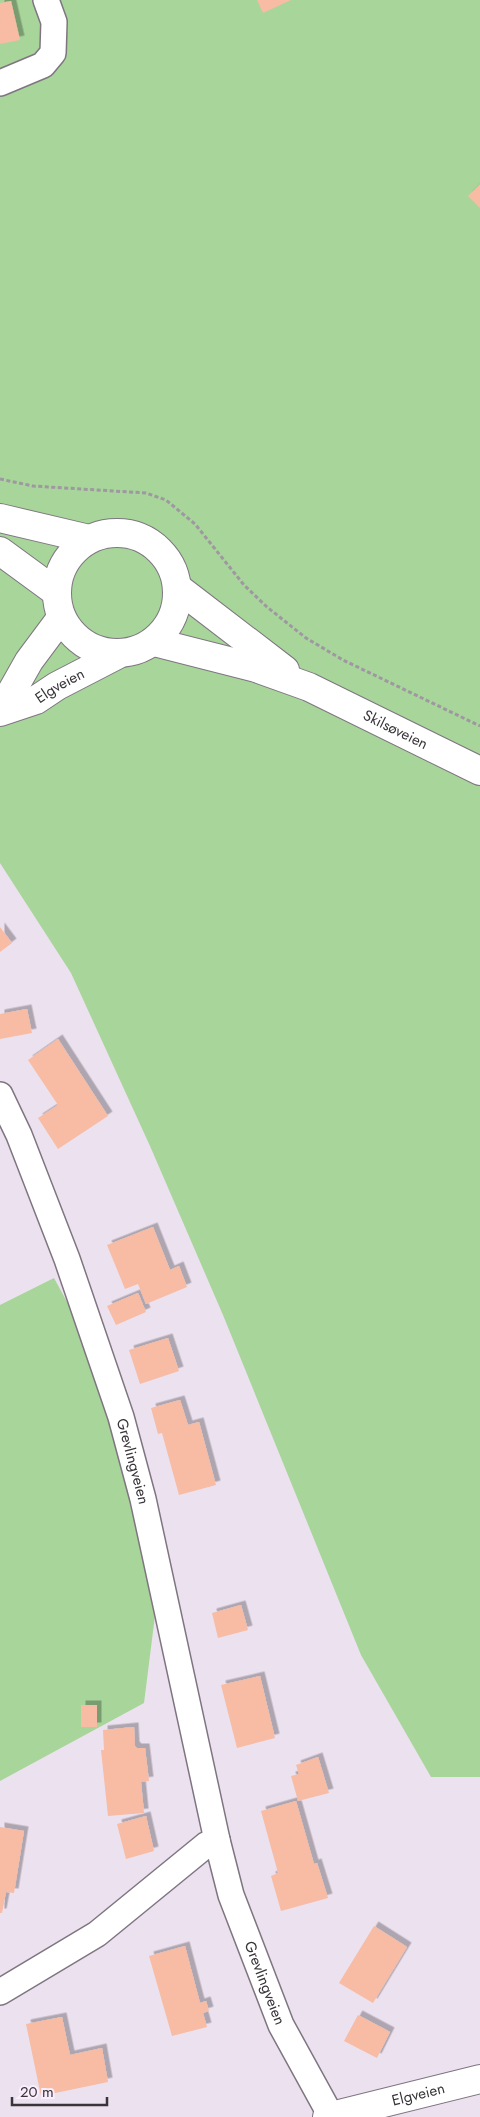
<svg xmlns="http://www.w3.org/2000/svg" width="480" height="2117" font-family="Jost,sans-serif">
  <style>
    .green { fill: #a7d59a }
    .building { fill: #f7bca3; filter: url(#shadow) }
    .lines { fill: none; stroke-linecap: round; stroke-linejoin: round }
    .street-casing { stroke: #7f7581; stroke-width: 28 }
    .secondary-casing { stroke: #7f7581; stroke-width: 30 }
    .primary-casing { stroke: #7f7581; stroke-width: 30 }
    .path { stroke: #9f97a1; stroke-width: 3; stroke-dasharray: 4 2.5; stroke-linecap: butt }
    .street { stroke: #fff; stroke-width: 25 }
    .secondary { stroke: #fff; stroke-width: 28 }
    .primary { stroke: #fff; stroke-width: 28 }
    .labels { text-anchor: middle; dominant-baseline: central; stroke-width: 4; stroke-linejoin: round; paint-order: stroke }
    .street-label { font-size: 15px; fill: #383439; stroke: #faeefc }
  </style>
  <defs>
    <filter id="shadow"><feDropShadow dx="4.5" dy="-4.5" stdDeviation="0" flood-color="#0004"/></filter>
  </defs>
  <rect width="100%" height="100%" fill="#ece1ef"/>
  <path class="green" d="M0,0H480V1777H431L361,1655L223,1315L150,1146L71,973L0,863Z
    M54,1278L118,1396L160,1576L144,1703L0,1781V1305Z"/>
  <path class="building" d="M257,0H291L263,13Z
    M11,1L20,40L0,44V3Z
    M480,184V208L468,196Z
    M0,927L12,943L0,952Z
    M27,1009L32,1033L0,1039V1014Z
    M58,1039L108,1116L58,1149L38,1118L58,1105L28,1060Z
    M153,1227L170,1270L179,1266L187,1287L146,1304L138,1284L125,1289L107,1245Z
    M138,1293L146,1312L116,1325L107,1306Z
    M168,1338L179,1371L140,1384L129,1350Z
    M180,1400L188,1425L199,1422L216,1485L179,1495L162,1433L158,1434L151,1408Z
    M241,1605L248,1630L218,1638L212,1613Z
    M260,1676L275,1738L237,1748L221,1685Z
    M81,1705H97V1727H81Z
    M134,1727L135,1746L137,1748H145L149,1781L141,1782L144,1813L108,1816L101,1750H104L103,1730Z
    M318,1757L329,1793L298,1801L291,1776L299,1774L296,1765Z
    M296,1801L314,1864L317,1863L328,1898L281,1911L271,1876L278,1873L261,1811Z
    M146,1816L154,1851L126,1859L117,1824Z
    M0,1827L24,1831L14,1893L6,1892L2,1913H0Z
    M374,1926L407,1947L373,2003L339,1983Z
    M185,1946L200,2003L206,2001L209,2011L203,2013L207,2027L172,2036L149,1956Z
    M358,2015L390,2032L377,2058L344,2041Z
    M62,2017L70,2055L102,2048L108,2082L41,2096L26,2024Z"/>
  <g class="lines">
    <g class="street-casing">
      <g id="street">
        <path d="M0,83L43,65L53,53L54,22L46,0"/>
        <path id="s1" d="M0,1095L19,1135L67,1259L121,1417L143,1499L217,1840L231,1895L281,2025L331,2116"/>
        <path d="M0,1992L97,1934L206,1845L217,1840"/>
      </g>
    </g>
    <g class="secondary-casing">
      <g id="secondary">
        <path id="s2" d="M61,618L29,661L0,712L36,700L57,686L117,655"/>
        <path id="s3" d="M327,2117L480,2079"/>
      </g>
    </g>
    <g class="primary-casing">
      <g id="primary">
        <path d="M0,518L89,539"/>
        <circle cx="117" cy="593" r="60"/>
        <path d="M0,551L56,592"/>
        <path d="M178,588L285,670"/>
        <path id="s4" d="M154,642L256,668L309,687L480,771"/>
      </g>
    </g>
    <path class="path" d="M0,479L33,486L146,493L166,500L195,524L244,585L267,607L306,638L343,660L480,726"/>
    <use href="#street" class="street"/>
    <use href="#secondary" class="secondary"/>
    <use href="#primary" class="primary"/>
  </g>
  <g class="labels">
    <g class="street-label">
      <text stroke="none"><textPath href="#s2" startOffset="178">Elgveien</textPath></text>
      <text stroke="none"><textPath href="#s4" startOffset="258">Skilsøveien</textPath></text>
      <text stroke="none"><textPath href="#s1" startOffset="390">Grevlingveien</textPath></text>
      <text stroke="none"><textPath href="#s1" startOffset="929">Grevlingveien</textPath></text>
      <text stroke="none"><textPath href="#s3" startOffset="94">Elgveien</textPath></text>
    </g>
  </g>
  <path d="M12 2097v8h95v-8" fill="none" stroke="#383439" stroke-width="2.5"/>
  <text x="20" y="2097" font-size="15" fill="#383439" stroke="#faeefc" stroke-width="4" paint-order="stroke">20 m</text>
</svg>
